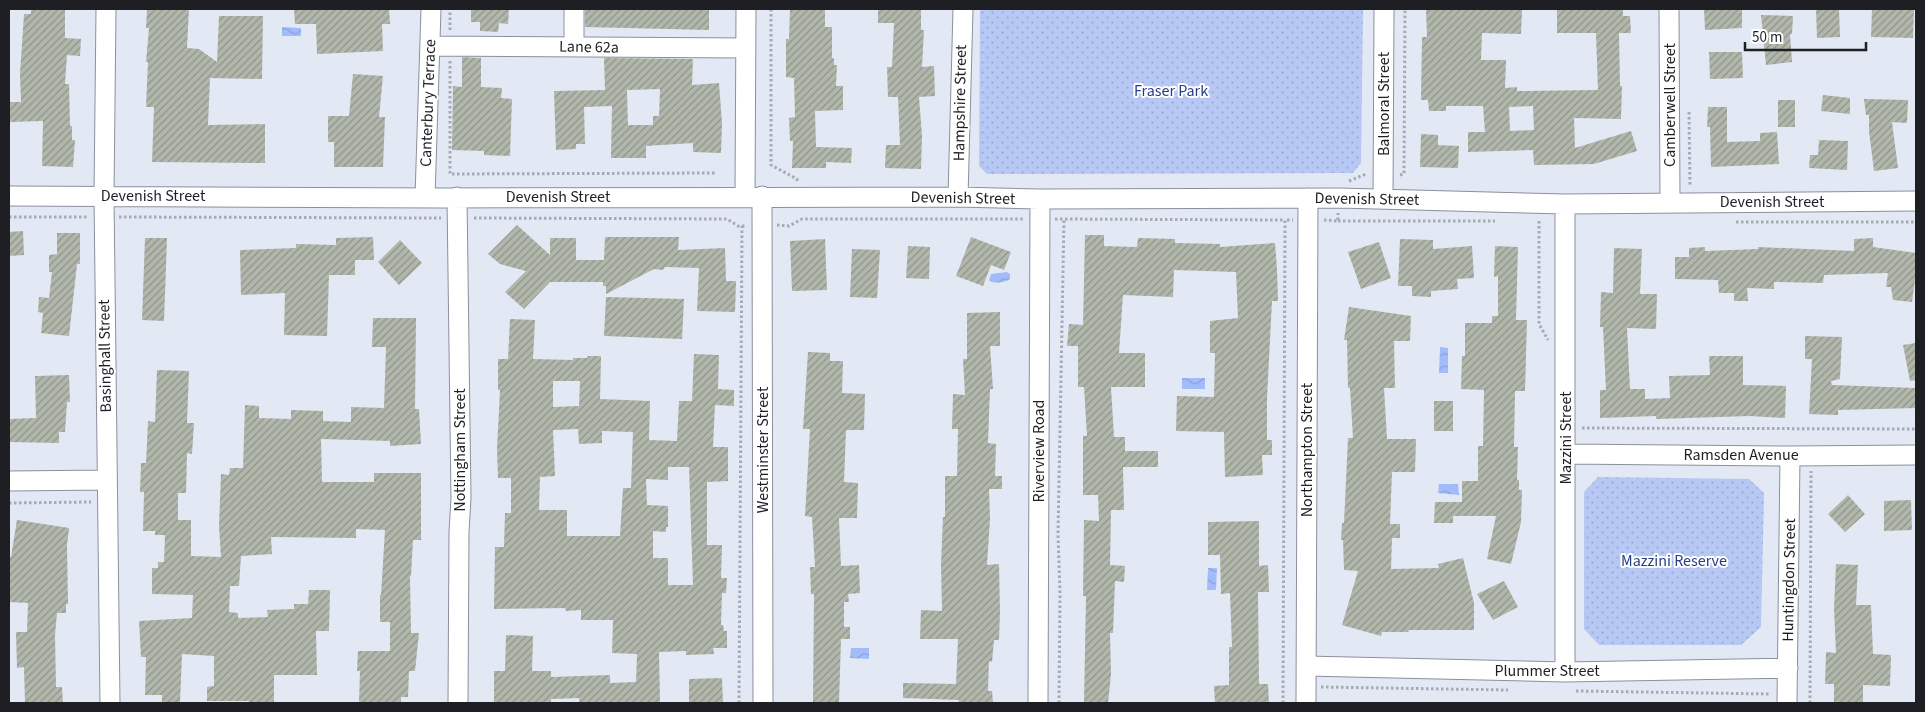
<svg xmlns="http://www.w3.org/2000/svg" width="1925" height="712" font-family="'Source Sans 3',sans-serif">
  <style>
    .park { fill: url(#park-dots) }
    .water { fill: url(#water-waves) }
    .building { fill: url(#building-hatch); fill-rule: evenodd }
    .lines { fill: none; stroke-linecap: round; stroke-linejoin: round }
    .minor-casing { stroke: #8b909b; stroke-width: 21 }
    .path { stroke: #a5aab4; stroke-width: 3; stroke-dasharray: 2.5 2.5; stroke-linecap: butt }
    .minor { stroke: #fff; stroke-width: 19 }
    .labels { text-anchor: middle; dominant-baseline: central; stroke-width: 4; stroke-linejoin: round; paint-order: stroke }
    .street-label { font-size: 16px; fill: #1d1f23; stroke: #fff }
    .park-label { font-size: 16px; fill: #273e87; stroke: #fff }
  </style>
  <defs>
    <pattern id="park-dots" width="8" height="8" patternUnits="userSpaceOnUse" patternTransform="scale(1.25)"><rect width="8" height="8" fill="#b6c8f3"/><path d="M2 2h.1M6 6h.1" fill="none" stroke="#9cabd0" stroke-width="1.8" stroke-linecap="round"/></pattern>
    <pattern id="water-waves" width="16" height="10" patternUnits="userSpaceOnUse" patternTransform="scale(1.25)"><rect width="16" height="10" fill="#a2bcfb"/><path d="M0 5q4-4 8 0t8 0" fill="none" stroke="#8ba1d7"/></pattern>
    <pattern id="building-hatch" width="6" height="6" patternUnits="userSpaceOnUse" patternTransform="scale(1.25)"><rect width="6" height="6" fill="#b1b7ab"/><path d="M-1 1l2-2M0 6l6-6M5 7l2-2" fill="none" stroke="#8f948b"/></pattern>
  </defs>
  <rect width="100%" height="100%" fill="#e3e8f5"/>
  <path class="park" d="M980,9H1363L1361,163L1353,173L987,174L979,166Z
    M1598,477L1749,479L1764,493L1761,627L1741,645H1599L1584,629V492Z"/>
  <path class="water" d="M282,27L301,28V36H282Z
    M1007,272L1010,274V279C1006,283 992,284 989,280L991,274Z
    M1440,347L1448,348V373H1439Z
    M1182,378H1205V389H1182Z
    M1439,484H1458L1459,495L1438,493Z
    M1208,568H1217L1216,590H1207Z
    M851,648H869V659L850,658Z"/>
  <path class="building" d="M31,9H65V38L81,39L80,56L67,55L65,84H69L70,126H72V140H75L73,167L42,166L43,121L9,122V102H21L20,74L24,14H31Z
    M147,9H189L187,48L199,49L217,62L219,16H263L262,79L210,78L208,125L265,124V163L152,162L154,107H146L148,62H146L149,28H146Z
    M294,9H389L390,24H382L383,51L317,54L316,24H295Z
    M471,9H509L508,24L499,23L498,32L480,31V22H471Z
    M585,9H709V30L585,27Z
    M790,9H825V27H832V58L834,59V65H837L836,86H843V110L815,111L816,147L852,148L851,163L826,162V168H792L793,141H790L789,118L795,117L794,78L786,77V39H789Z
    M878,9H921V30H924L922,67L934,66L935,96L919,97L922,136L921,169L885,168L886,145H900L898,97H888L887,67H892L894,23H878Z
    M1426,9H1522L1521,34L1482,33L1481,60H1506L1505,88L1517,87V91L1598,90L1596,33H1557V9H1623V16H1630L1631,33H1619L1620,86H1622L1621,119L1574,118L1575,148L1631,131L1637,151L1594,164L1534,165L1533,150L1468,152V132H1485L1483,106H1446V111H1429L1428,100H1421L1422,37H1427ZM1533,106L1534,130L1510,131L1509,107Z
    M1704,9H1742V28L1705,30Z
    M1816,9H1839L1840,37L1817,38Z
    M1872,9H1914L1913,38L1871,37Z
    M1761,15L1793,16L1792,34H1790L1792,62L1766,65Z
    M1709,52H1742L1743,78L1710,79Z
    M462,57L481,58V87L502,88L501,98L512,99L510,156L484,155V151L452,150L453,86L462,87Z
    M604,58L693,59L692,85L719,83L722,123L721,153L693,152V143L646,146V158H611L612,106L584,107L585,144H576V149L556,150L554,91L605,90ZM660,89L659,116H653V125H628L627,90Z
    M353,74L383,76L379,117H385L383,167H334V142H328V116H349Z
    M1823,95L1850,98V114L1821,111Z
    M1864,99L1908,100L1907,123L1892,122L1898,168L1874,171L1869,131V115H1866Z
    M1778,100H1795V127H1778Z
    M1708,107H1727V142L1760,141V133L1777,132L1779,164L1711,167L1710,127H1707Z
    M1421,134L1438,135V145L1459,146L1458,168L1420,167Z
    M1819,140L1848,141L1847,170L1809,168L1810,155H1818Z
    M517,225L550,255V238H576V260H604L605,237H679L678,250L725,248L726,281H736L735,312L697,311L699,268L665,267L663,270L654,269L606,294V286H603V282H550L524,309L505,292L526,271L500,264L488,254Z
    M23,231L24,255L9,256V232Z
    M57,233H80V264H77L69,336L41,333L43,313L38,312L39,297L49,298L52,272H49V255L57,254Z
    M1085,235H1104V246L1137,247L1138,238L1175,239V243L1220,244V247L1275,243L1277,270L1278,301H1272L1267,398V440H1272V455H1262L1263,475L1225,477L1224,432L1176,431L1177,396L1214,397L1215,353H1210V321L1238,318L1236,272L1174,270L1173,297L1123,295L1119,353H1145V387H1111L1114,437H1125V451H1158V467H1123L1124,510H1111L1110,565L1125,566L1124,582L1115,581L1113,633H1110L1111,674L1108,703H1084L1086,596H1083L1084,520L1099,521L1098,495H1083V436H1087L1084,387H1078V346H1067L1069,324L1083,325Z
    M373,237L374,260H355V275H329L327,336L284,335L285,293L241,295L240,250L296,248V244L336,245V238Z
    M971,237L1011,252L1004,270L991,265L983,286L956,276Z
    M145,238H167L164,321L142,320Z
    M1873,238V247L1916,253V272L1912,302L1893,300L1891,287H1886L1888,273L1824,275L1823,283L1774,282V289L1747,288L1748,301H1734V293H1719L1718,280L1675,279V257H1689V248L1705,247V251L1758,249V247L1854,251V239Z
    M825,239L827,290L792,291L790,241Z
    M1400,239L1433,240V249L1472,246L1474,278L1457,279L1458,289L1431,291V297L1412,296V286H1398Z
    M400,240L422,263L399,285L378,262Z
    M1379,242L1391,278L1361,289L1348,252Z
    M908,246L930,247L929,279L906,278Z
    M1495,246L1518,247L1516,320H1527L1525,391H1515L1514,447H1518L1517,480H1519V490H1522L1521,522L1511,564L1487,559L1496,516H1453V523H1434L1435,502H1462V481H1478V446H1483L1484,390L1461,389L1462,356H1465V323H1492V316H1498V276L1494,277Z
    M1614,248L1642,249L1640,294H1657L1656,329L1627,328L1630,389H1645V399L1670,398L1669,376L1710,375L1709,356H1743V385L1786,386L1785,418L1750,416L1656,419V416L1600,418V390H1606L1603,327H1600L1601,292L1613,293Z
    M852,249L880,250L877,298L850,297Z
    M606,297L684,299L682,339L604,336Z
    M1349,307L1411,316L1410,341H1394L1395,388H1384L1387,439H1416L1415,472H1392L1390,524H1400V538H1392L1391,569L1439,568L1438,564L1463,558L1474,603V630H1409L1408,632H1382L1381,636L1342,625L1358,571L1344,570L1343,540H1341L1342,523H1344L1348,438H1353L1350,388H1348L1347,340H1344Z
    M1000,312V346H990L993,389H990L988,443L996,444L995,476H1002V489H989L990,519L987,565L999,564L1000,612L999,640H994L992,662L989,661L988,691H992L993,703H959V700L903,698V683L956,684L958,639H920L921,610L942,611L941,564L943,517H945V476H957L958,429H952L953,394L965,395L963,359H967V313Z
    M373,318H416L415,409H419L421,444L390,446V441L321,439L322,482H374V473H421V540H413L411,576H410L411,633H419L415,671H409L408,697H401V703H359L360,671H357L358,651H390V622H380V595H381L385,530L356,529V538L271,537L272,554L241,556L239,586H230L229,612L238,613V618L268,617L267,610L294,609V604H308L309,590H330L329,631H316L317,675H274V703H249V701H207V687L214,686V656L182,654L180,703H162V695H145L146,657H141L139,621L192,618L193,595L152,594V568H158V562H164L165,535H155V531H143L144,492H140L141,463H146L148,421L155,422L157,370L189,371L187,423H194L192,454L187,453L186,493H178V520H191V556L221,557L219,526L221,474L229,475L230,468H243L245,405L259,406V418L291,419V410L323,411V421L351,422V407L384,408L386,347H372Z
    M510,319L535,320L533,359L573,360V358H587L588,356H601L600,399L650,401L649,440L677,441L679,401H692L694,354L719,355L718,389L734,390V406L715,405L713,447H728V481L707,482V545H722L721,578H727L726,593H722L721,625H723L724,631H727V648H713L714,654L686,655V651L659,652L660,703H579V698L551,699V702L494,703V671H505L506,635L533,636L532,671H551V677L610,675V683L636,682L637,654L612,653L613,620H581V610L566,611L565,608L494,609L495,547H504L505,513H511V478H498L497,449L500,390H498V359H508ZM553,381H580L579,406L553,407ZM578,429L579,444L602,443V431L633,432L631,488H623L620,536H567V510H539L540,477L555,476L553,430ZM668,467H689L693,585H668V558H653V531L666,532V527H668V506L647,505L646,479L668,480Z
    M1805,336L1842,337L1840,379L1831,381L1832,385L1916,388V408L1838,410V415L1809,414L1812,359H1805Z
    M1916,343V380L1910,381L1903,345Z
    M808,352L830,353V361H843L842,393L865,394L864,430H846L844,482L858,483L857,518H839L841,566L859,565L860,593L848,594L849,602H844V627H850V639H841L839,703H813L814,594H811L810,567H815L812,517L805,516L810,429H803Z
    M69,375L70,402H67L65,432H59V443L9,442V419L36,418L35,376Z
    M1434,401H1453V431H1434Z
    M1848,495L1865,514L1845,532L1828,514Z
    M1911,500L1912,530L1884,531V501Z
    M17,520L69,528L67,545L68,604H66V613H57L55,635L56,687H62L63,703H25L24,667L17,668L16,632H27L28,603L9,602V557H11Z
    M1259,521V566L1268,565L1269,592H1258L1259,684H1268L1269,703H1215L1214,686L1229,685V647H1232L1230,593L1221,594L1220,555H1208V522Z
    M1836,564L1858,565L1856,605H1871L1873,654L1891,655L1890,686L1863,685V703H1834V684H1825L1826,652L1836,653L1834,608Z
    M1504,581L1518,607L1493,620L1477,594Z
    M722,678L723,703H689V679Z"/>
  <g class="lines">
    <g class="minor-casing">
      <path id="minor" d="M106,9L104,196L110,703
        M1669,9L1670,202
        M431,46L746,48
        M574,46V9
        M9,196L443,198L958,197L1040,199L1339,198L1565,204L1916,201
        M762,196L763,703
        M425,197L431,9
        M457,197L461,498L459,532L458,703
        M745,197L746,9
        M958,197L963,9
        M1383,199L1384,9
        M1565,204V672
        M1566,454L1790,456L1916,455
        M9,481L107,480
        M1306,666L1565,672L1788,668
        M1038,703L1040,199
        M1306,703L1308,198
        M1787,703L1790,456"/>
    </g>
    <path class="path" d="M771,9V165L797,179V181
      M450,30V9
      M450,61V174L716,173
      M1689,112L1690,186
      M1400,175L1404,174L1405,9
      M1349,181L1366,174
      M9,217H88
      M119,217L441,218
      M474,218L727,219L738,226H746
      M1055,219L1285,220
      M1324,220L1338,221V213
      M1338,221H1495
      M1539,221V324L1548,340
      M1736,222H1916
      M777,225L789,226L802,219H1024
      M1582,428L1916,429
      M9,503L91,502
      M1321,687L1508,690
      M1576,691L1770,694
      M739,703L742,226
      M1059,703L1060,593L1058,534L1064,219
      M1283,703L1285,220H1293
      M1810,703L1811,471"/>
    <use href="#minor" class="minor"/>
  </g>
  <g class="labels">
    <g class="street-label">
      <text transform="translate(589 47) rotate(1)">Lane 62a</text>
      <text transform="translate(428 103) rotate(-88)">Canterbury Terrace</text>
      <text transform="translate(960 103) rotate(-89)">Hampshire Street</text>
      <text transform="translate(1384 104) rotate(-90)">Balmoral Street</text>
      <text transform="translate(1670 105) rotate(-90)">Camberwell Street</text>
      <text x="153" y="196">Devenish Street</text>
      <text x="558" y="197">Devenish Street</text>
      <text transform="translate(963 198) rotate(1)">Devenish Street</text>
      <text transform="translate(1367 199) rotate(1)">Devenish Street</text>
      <text x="1772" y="202">Devenish Street</text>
      <text transform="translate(105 356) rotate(-91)">Basinghall Street</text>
      <text transform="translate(1566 438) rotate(-90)">Mazzini Street</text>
      <text transform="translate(460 450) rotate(-90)">Nottingham Street</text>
      <text transform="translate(763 450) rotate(-90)">Westminster Street</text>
      <text transform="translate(1307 450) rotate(-90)">Northampton Street</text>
      <text transform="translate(1039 451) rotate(-90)">Riverview Road</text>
      <text x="1741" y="455">Ramsden Avenue</text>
      <text transform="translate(1789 580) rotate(-89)">Huntingdon Street</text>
      <text x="1547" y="671">Plummer Street</text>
    </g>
    <g class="park-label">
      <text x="1171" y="91">Fraser Park</text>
      <text x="1674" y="561">Mazzini Reserve</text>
    </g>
  </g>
  <rect width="1925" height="712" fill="none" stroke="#1d1f23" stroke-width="20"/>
  <path d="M1745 42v8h121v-8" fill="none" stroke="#1d1f23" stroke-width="2.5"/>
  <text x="1752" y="42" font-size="15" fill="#1d1f23" stroke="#ffffff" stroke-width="4" paint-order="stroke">50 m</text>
</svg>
